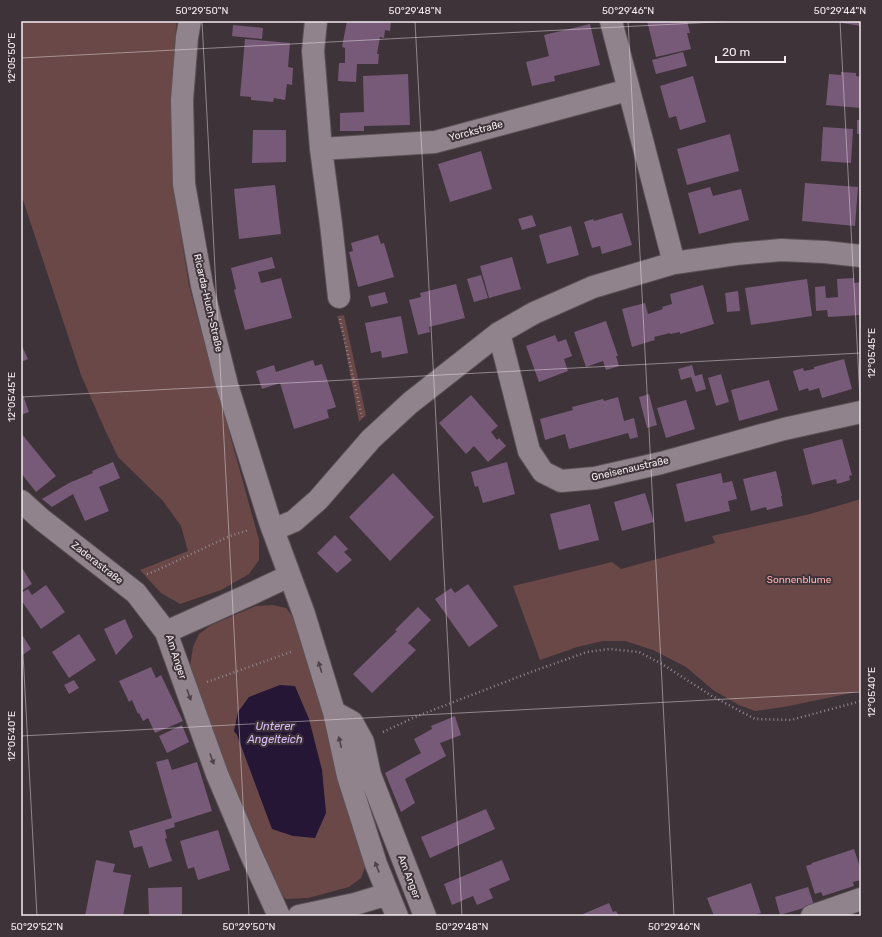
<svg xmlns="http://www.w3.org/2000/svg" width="882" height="937" font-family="Rubik,sans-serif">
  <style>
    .green { fill: #694847 }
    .water { fill: #261635 }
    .building { fill: #775978 }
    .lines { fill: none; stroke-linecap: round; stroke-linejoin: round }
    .street-casing { stroke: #5c5157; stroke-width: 24 }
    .path { stroke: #91878d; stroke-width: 2.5; stroke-dasharray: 1 3; stroke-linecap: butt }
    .street { stroke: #91838b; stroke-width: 22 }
    .oneway { fill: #4f434a }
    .ticks { fill: none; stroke: #f4ecf0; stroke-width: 1; stroke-opacity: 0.45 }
    .labels { text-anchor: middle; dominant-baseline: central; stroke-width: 4; stroke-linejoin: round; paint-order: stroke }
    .street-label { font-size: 10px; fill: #f4ecf0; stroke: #3f333a }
    .park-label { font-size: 10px; fill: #ffb1b0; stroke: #3f333a }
    .water-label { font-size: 11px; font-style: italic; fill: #ddbffe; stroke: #3f333a }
    .neatline { fill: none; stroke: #f4ecf0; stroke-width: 1.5 }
    .ticks-label { font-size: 10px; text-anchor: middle; fill: #f4ecf0 }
  </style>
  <rect width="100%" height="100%" fill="#3f333a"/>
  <path class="green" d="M21,21H177L175,38L172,108L174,155L178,216L189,286L259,540V560L249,574L221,590L180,604L161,593L140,570L188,551L181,526L163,501L118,457L105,430L81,375L21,194Z
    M344,315L366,415L359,422L343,336L337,316Z
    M861,499V691L784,707L755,711L739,705L713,690L686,667L653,650L625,641H603L577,647L540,660L513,586L612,562L621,569L715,543L712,536L810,514Z
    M273,605L286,608L298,623L364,855L365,867L361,878L349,887L308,898L286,899L272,885L194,692L190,667L193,647L199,634L211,625L256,606Z"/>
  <path class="water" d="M280,685L295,686L309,719L322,770L326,813L315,838L293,836L272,829L237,735L234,731L238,712L249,697Z"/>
  <path class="building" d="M347,21H391L390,31L385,30L384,38L380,37L377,54H379L378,64H357L356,82L338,81L339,63H345V48L342,47Z
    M647,21H687L690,33H687L691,49L656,57Z
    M842,21H861V26L842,23Z
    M590,24L600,65L554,76L555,81L532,86L526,62L549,56L544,35Z
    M233,25L263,28L262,39L232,36Z
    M245,39L290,43L288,67L293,68L292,85L287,84L285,100L274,98L273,102L251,100V97L240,96Z
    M683,52L687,66L656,74L652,60Z
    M841,72L856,73V76L861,77V108L826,105L829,74L841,75Z
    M408,74L410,125L364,126V131H340V113L364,112L363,76Z
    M693,76L706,122L680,130L676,116L669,118L660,86Z
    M857,120H861V134H857Z
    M823,127L853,129L851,163L821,161Z
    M253,130H286V162L252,163Z
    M730,134L739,171L687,185L677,149Z
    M481,151L492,189L450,202L438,164Z
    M805,183L858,187L855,226L802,221Z
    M275,185L281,234L239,239L234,189Z
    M710,187L713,196L741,189L749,220L699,234L688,193Z
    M622,213L632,245L602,254L600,246L592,248L584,222L593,219L594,221Z
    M532,215L536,226L522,230L518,219Z
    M571,226L579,255L547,264L539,235Z
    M378,235L381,244L384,243L394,277L358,287L349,252L353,251L351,243Z
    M272,257L275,268L258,272L261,283L281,278L292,318L245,330L234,290L236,289L231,268Z
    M512,257L521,289L489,298L480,266Z
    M481,275L488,298L474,302L467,279Z
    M854,278V283L861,282V315L828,317L827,310L816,311L815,287L825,286L826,298L838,297L837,279Z
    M807,279L812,316L751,325L745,288Z
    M456,284L465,318L429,327L430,332L418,335L409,300L421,297L420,293Z
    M703,285L714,324L680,334V332L670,334V333L654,337L655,340L632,347L622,309L645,303L648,314L663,309L662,307L672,304L670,294Z
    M738,291L740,311L727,312L725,293Z
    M385,292L388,303L371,307L368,296Z
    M401,316L408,353L382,358L381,351L371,353L365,323Z
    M606,321L618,356H616L619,366L606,370L603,361L586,367L574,332Z
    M555,335L558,342L566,339L572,356L564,359L568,371L539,382L526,346Z
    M21,344L28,359L21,362Z
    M844,359L852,389L822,398L819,388L809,391L808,388L799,391L793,371L803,368L804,371L814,369V367Z
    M313,360L315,366L322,364L336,407L327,410L329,418L294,429L280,383L262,389L256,371L274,365L276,372Z
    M692,365L695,376L702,374L706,389L696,392L691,377L681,380L678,369Z
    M721,374L729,402L716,406L708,378Z
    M769,380L778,410L739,421L731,390Z
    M22,392L29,412L21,415V393Z
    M649,394L657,425L647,428L639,397Z
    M471,395L498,426L491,432L497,440L499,438L506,446L488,462L474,446L466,454L439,423Z
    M618,397L624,421L634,418L638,437L630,439L628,433L569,449L565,434L545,440L540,419L573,410L572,407L603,399L604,401Z
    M686,400L695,429L666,438L657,408Z
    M21,433L56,476L36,492L21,473Z
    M842,439L852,475L849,476L850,480L837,484L836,479L812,485L803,449Z
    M113,462L120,478L99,487L109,511L85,521L73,494L52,507L42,499L69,483L93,473L92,471Z
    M507,462L515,494L483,503L478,486L475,487L471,472Z
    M776,471L782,496H781L783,506L767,510L766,507L751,511L743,479Z
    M393,473L434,517L390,561L349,517Z
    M721,473L723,483L732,481L737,499L728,501L730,511L685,522L676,484Z
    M645,493L654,522L622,531L614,502Z
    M590,504L599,540L559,550L550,514Z
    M335,535L348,549L344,552L352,560L337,573L317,553Z
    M21,566L32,584L21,591Z
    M468,584L498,626L469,647L435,599L451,588L455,593Z
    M46,585L65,612L41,629L21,600V593L28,589L32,595Z
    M418,607L431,620L408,643L416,650L372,693L353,674L397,631L395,630Z
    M125,619L133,637L116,655L104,629Z
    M21,633L31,649L21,656Z
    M79,634L96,660L69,678L52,652Z
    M151,667L156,678L161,675L183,721L155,733L148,718L143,721L139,713L138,714L132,700L129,702L119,681Z
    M74,680L79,688L69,694L64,685Z
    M455,716L461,735L440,743L446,756L405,779L415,803L401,812L385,773L421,753L414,739L432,729L431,726Z
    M182,725L189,742L167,753L159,736Z
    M168,759L172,770L197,762L212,811L174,823L175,827L165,830L167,838L165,839L172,861L149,868L142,846L134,848L129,831L172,818L156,762Z
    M486,809L495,829L430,858L421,837Z
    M218,830L230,870L198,880L194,867L188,869L180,841Z
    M854,849L861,870V880L853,882L854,886L823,896L821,892L815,894L806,866L812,864V863Z
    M96,860L115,864L113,872L131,875L123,916H85Z
    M502,860L510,880L489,889L493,898L477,905L473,896L452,905L444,884Z
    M751,883L761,913L750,916H714L707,898Z
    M182,887V916H149L148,888Z
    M808,887L814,905L780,915L775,897Z
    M609,903L613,912L616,911L619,916H584L583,914Z"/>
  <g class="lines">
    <g class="street-casing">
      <path id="street" d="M190,21L187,37L182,100L184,184L202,286L227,385L270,522L304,614L334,712L348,776L376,864L397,916
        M316,21L313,51L321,149L435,142L628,90
        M611,21L674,263
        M321,149L331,224L339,297
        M499,333L529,451L543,472L561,481L595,478L661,463L784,429L861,412
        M21,501L41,519L136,593L166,632L217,774L250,852L279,916
        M273,530L294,521L318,500L371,439L410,403L499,333L534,313L593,287L674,263L736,254L781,250L825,252L861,256
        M166,632L253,593L289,576
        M334,712L352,722L363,742L370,775L425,916
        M299,916L355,904L388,894
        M812,916L861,899"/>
    </g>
    <path class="path" d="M340,319L362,417
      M147,574L153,572L230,536L249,530
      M207,682L288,653L293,651
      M383,732L415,717L531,672L587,652L609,649L639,652L662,664L712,696L755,719L791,720L861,701"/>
    <use href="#street" class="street"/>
  </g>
  <defs><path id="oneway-solid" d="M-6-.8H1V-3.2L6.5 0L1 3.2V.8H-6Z"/></defs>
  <g class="oneway">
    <use href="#oneway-solid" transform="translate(320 667) rotate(-107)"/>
    <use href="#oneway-solid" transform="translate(189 695) rotate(70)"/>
    <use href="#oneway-solid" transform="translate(340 742) rotate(-103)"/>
    <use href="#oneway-solid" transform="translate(212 759) rotate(70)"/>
    <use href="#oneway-solid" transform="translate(377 867) rotate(-111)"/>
  </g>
  <path class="ticks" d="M202,21L249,916M415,21L462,916M628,21L674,916M840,21L861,418M21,58L735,21M21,397L861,353M21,616L37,916M21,736L861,692"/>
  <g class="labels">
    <g class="street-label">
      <text transform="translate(476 131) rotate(-15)">Yorckstraße</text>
      <text transform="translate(208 303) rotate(77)">Ricarda-Huch-Straße</text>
      <text transform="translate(630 469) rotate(-13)">Gneisenaustraße</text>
      <text transform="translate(97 563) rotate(38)">Zaderastraße</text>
      <text transform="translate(176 657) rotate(72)">Am Anger</text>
      <text transform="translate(409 877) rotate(69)">Am Anger</text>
    </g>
    <g class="park-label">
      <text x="799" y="580">Sonnenblume</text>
    </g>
    <g class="water-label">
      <text x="275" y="726">Unterer<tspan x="275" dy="13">Angelteich</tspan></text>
    </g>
  </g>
  <rect width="882" height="937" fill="none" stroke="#3f333a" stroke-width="44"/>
  <path d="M716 56v6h69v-6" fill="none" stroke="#f4ecf0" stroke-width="2"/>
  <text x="722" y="56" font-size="12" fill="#f4ecf0" stroke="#3f333a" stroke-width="3" paint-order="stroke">20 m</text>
  <rect x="22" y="22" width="838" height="893" class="neatline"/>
  <g class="ticks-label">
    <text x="202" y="14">50°29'50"N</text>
    <text x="415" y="14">50°29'48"N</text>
    <text x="628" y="14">50°29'46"N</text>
    <text x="840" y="14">50°29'44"N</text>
    <text transform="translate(11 58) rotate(-90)" y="4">12°05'50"E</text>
    <text transform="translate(871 353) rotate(-90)" y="4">12°05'45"E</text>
    <text transform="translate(11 397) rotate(-90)" y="4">12°05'45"E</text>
    <text transform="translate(871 692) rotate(-90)" y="4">12°05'40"E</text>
    <text transform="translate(11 736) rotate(-90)" y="4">12°05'40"E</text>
    <text x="37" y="930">50°29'52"N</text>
    <text x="249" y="930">50°29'50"N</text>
    <text x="462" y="930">50°29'48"N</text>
    <text x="674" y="930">50°29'46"N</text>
  </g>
</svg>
